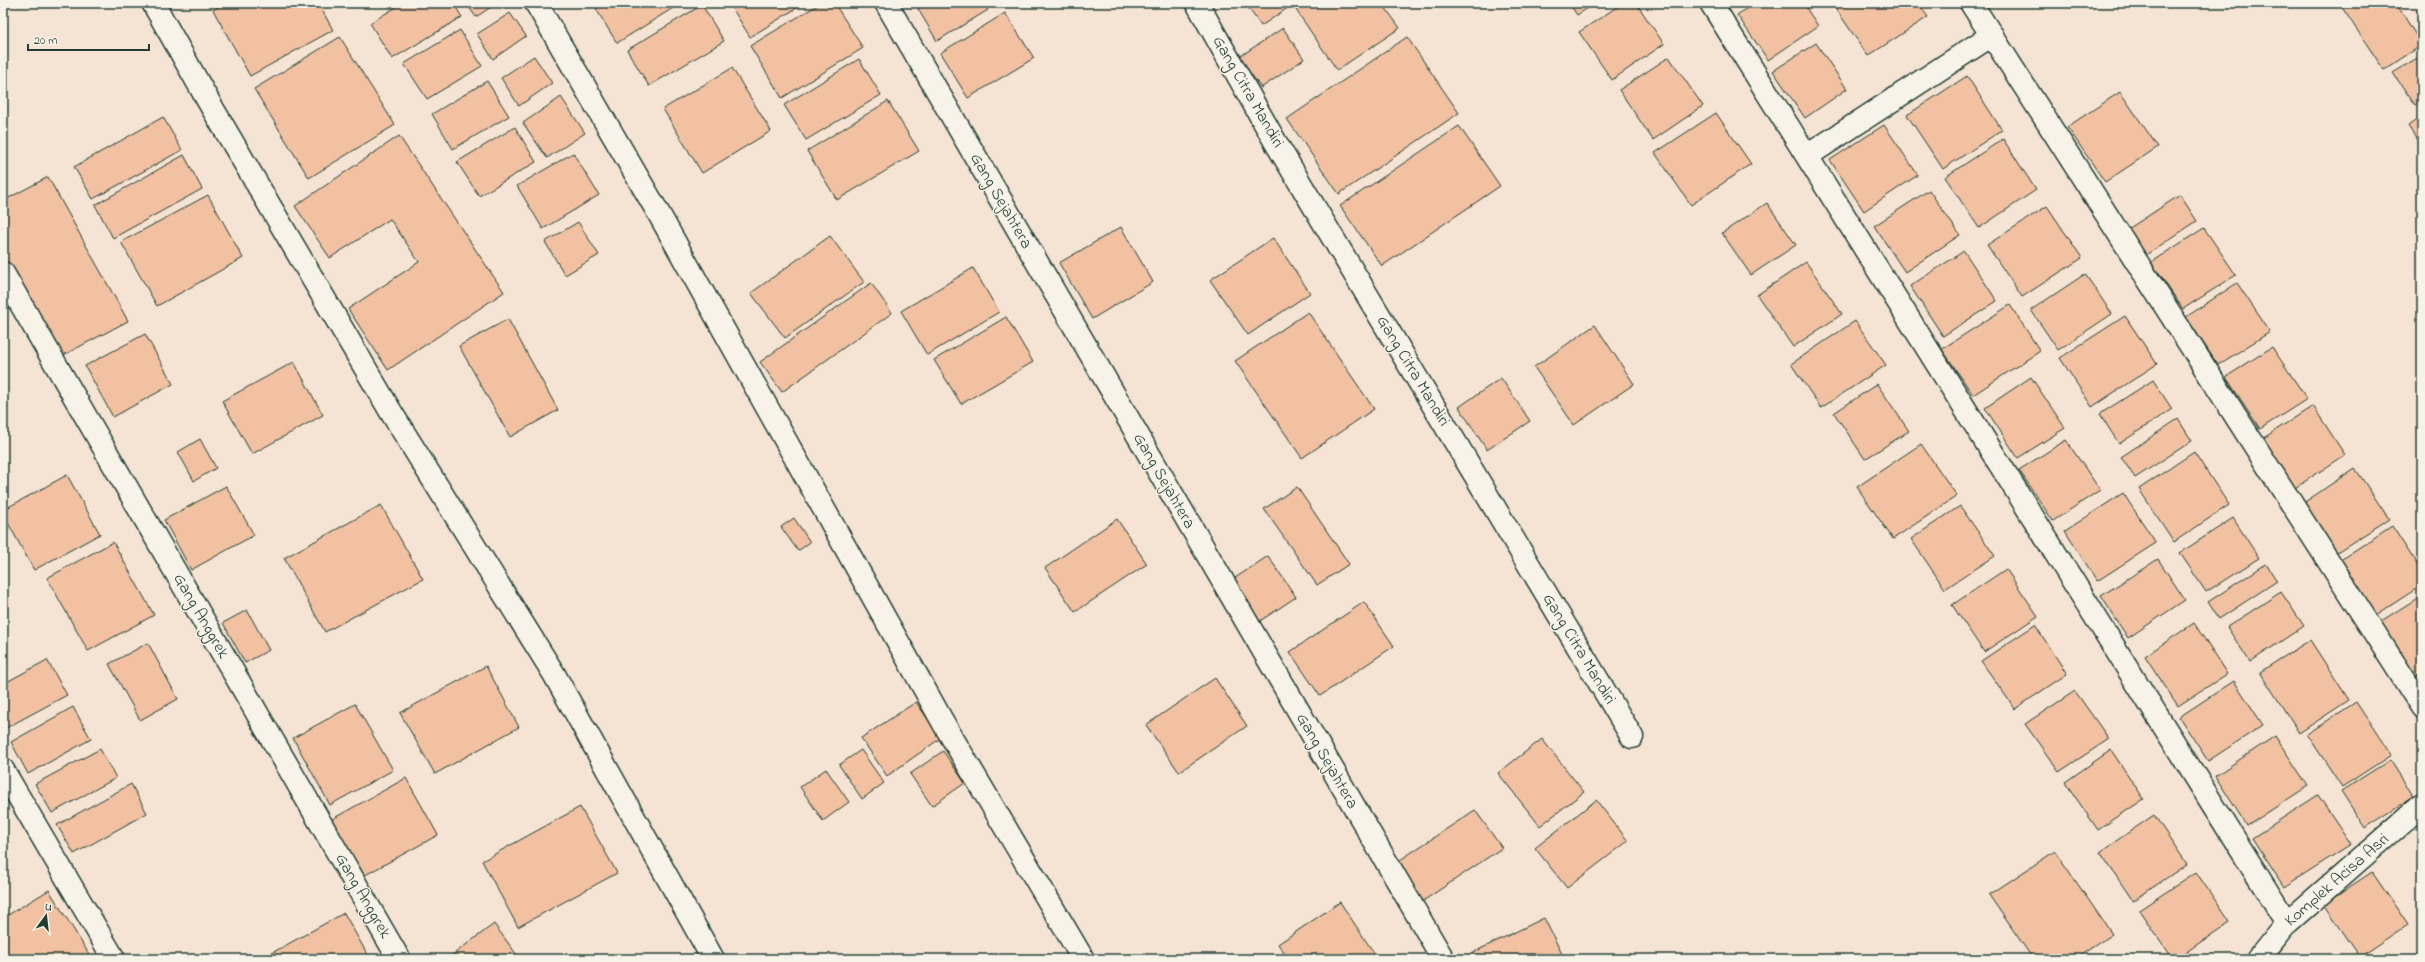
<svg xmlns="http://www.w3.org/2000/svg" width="2425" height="962" font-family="'Indie Flower',sans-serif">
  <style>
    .building { fill: #f1c1a1; stroke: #1f3d34 }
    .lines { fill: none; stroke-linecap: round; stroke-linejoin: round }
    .minor-casing { stroke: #1f3d34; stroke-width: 25 }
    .minor { stroke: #f7f3e8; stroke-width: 22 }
    .labels { text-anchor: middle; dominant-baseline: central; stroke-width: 3; stroke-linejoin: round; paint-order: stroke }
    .street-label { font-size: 17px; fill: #1f3d34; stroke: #f7f3e8 }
  </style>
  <rect width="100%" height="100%" fill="#f5e4d3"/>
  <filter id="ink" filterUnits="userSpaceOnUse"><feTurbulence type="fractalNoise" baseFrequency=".025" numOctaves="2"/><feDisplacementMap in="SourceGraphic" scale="8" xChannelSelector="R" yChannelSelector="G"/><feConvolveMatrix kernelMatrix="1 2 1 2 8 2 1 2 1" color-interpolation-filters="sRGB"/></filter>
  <g filter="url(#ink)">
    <path class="building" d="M226,3H318L333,30L250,76L213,10Z
      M403,3H453L462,17L392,59L370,23Z
      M466,3H497L476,17Z
      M605,3H681L617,43L596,9Z
      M729,3H805L750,37Z
      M821,3H834L863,48L782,98L750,46Z
      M928,3H984L988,10L937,41L918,9Z
      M1245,3H1295L1261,26Z
      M1307,3H1382L1400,28L1337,70L1296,10Z
      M1569,3H1596L1577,15Z
      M1623,3H1636L1664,44L1612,80L1579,32Z
      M1754,3H1803L1818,26L1768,60L1737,15Z
      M1832,3H1918L1928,17L1868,56Z
      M2339,3H2396L2422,45L2384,70Z
      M702,5L724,41L649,86L627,50Z
      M510,13L526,36L493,59L477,34Z
      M1005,13L1034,58L968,98L940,53Z
      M1283,28L1304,59L1261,88L1239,57Z
      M460,30L482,66L427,99L404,64Z
      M340,37L395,125L309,178L254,89Z
      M1407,37L1459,113L1339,194L1287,119Z
      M1816,43L1847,89L1805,118L1773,71Z
      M2422,55V100L2415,105L2393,73Z
      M534,56L552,83L519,106L501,78Z
      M1669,57L1703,106L1653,140L1619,90Z
      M859,59L881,95L806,140L784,105Z
      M732,68L771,131L702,173L663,109Z
      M1967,76L2002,130L1943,169L1907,115Z
      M487,81L509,116L453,149L432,114Z
      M2120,92L2158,147L2105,182L2067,127Z
      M561,97L585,133L547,158L523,123Z
      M888,101L919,151L837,200L807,151Z
      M1716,113L1751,164L1691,205L1655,153Z
      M2422,116V148L2408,126Z
      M163,117L182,150L93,199L74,167Z
      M1884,125L1918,175L1864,211L1830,160Z
      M1459,126L1500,186L1382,266L1340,206Z
      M515,127L536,162L479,196L457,162Z
      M399,136L504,292L388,370L348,309L419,262L390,219L330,258L295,206Z
      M2003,139L2036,190L1979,228L1945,177Z
      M573,153L599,195L543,229L517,186Z
      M184,155L202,189L113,238L95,205Z
      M48,177L128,321L58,358L3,261V201Z
      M1929,190L1960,235L1905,272L1874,226Z
      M208,195L243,258L157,306L121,242Z
      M2180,195L2197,221L2140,259L2122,233Z
      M1767,203L1796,245L1751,275L1722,233Z
      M2047,206L2082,258L2022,297L1987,245Z
      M578,222L599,255L565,275L545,242Z
      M1121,227L1153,282L1092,319L1059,263Z
      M2204,228L2236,275L2183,309L2151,262Z
      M830,236L864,282L785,338L751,293Z
      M1273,238L1310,293L1248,335L1210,280Z
      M1964,251L1997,301L1943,336L1910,286Z
      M1806,262L1842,314L1793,347L1757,295Z
      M973,268L999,312L927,355L901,311Z
      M2085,274L2112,314L2058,350L2031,310Z
      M871,283L892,313L782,392L760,362Z
      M2237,283L2270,332L2218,365L2186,317Z
      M2010,305L2040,351L1973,395L1942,349Z
      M1308,312L1374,409L1302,458L1235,361Z
      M2125,316L2157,364L2092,407L2060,358Z
      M1006,317L1033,362L961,404L934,360Z
      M508,319L558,410L510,437L459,346Z
      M1855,321L1886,365L1821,408L1791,364Z
      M1595,325L1634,384L1574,425L1534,367Z
      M145,334L173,384L113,417L85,366Z
      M2272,347L2307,399L2260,429L2226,377Z
      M294,362L323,415L252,454L222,401Z
      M2031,377L2065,428L2018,458L1985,408Z
      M1501,378L1530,421L1487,450L1459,407Z
      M2153,380L2172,409L2119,444L2100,414Z
      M1877,384L1909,431L1865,459L1834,413Z
      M2313,406L2345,455L2295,488L2262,439Z
      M2178,419L2192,441L2135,478L2121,457Z
      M200,439L216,468L194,481L178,452Z
      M2066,440L2100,490L2053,521L2019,470Z
      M1921,444L1957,496L1893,539L1857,487Z
      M2194,452L2229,505L2174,542L2139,489Z
      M2355,468L2389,519L2329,557L2296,508Z
      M67,475L100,534L34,570L3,514V510Z
      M226,486L254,535L191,570L164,520Z
      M1297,487L1349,564L1317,585L1264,509Z
      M2123,493L2156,543L2097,581L2065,531Z
      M381,505L423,579L325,632L284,558Z
      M1960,506L1995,556L1945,589L1911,539Z
      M794,518L810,542L798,551L781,527Z
      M2233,518L2259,558L2206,592L2180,553Z
      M1117,519L1147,564L1075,612L1045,568Z
      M2392,526L2422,572V585L2373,617L2337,562Z
      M113,542L154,615L88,651L47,578Z
      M1268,556L1296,597L1257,623L1229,582Z
      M2158,559L2185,600L2128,638L2101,596Z
      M2266,564L2277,581L2219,619L2208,602Z
      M2006,569L2038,616L1984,652L1952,605Z
      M2281,592L2304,626L2250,662L2227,627Z
      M2422,595V672L2411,679L2375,625Z
      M1364,602L1394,646L1320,696L1290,652Z
      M247,610L269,650L245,663L223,623Z
      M2194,623L2227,674L2178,706L2145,656Z
      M2035,625L2067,674L2015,709L1981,661Z
      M2310,640L2349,700L2299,733L2260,672Z
      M148,643L178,699L140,720L109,664Z
      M47,660L67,695L6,728L3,722V684Z
      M486,666L519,727L435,774L400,713Z
      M1215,678L1247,726L1179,772L1146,725Z
      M2234,681L2263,725L2208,761L2179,717Z
      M2075,691L2109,739L2059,772L2025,724Z
      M916,702L941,738L887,776L861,738Z
      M2356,702L2391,755L2342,787L2307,734Z
      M355,704L393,770L330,805L293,738Z
      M73,707L91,739L28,774L11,742Z
      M2275,736L2308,786L2247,826L2215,776Z
      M1542,739L1584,792L1540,826L1498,773Z
      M100,749L116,778L52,813L35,784Z
      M861,750L884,783L862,799L839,765Z
      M2111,750L2144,799L2098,830L2065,782Z
      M943,751L965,783L932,806L910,774Z
      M2390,760L2414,797L2365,828L2341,791Z
      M826,769L849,802L823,821L800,787Z
      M406,778L438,835L358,879L327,822Z
      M131,784L147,813L74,854L57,825Z
      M2318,795L2351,844L2284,887L2252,838Z
      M1596,800L1628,841L1567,888L1535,848Z
      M580,807L617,873L518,927L482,861Z
      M1475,810L1502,848L1423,901L1397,862Z
      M2154,815L2187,864L2133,901L2100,852Z
      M2055,851L2112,934L2075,959H2033L1989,895Z
      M2196,872L2230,922L2176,959H2172L2139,910Z
      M2372,872L2408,925L2360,957L2324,904Z
      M49,890L92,959H3V918Z
      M1340,902L1376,956L1371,959H1288L1278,944Z
      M344,913L370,959H273L270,954Z
      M1544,918L1564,958L1467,959L1466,956Z
      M494,924L520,959H447Z"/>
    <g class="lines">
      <g class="minor-casing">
        <path id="minor" d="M153,3L210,104L391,412L554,674L713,959
          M536,3L659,214L944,724L1083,959
          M886,3L1443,959
          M1197,3L1276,143L1632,737
          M1711,3L2287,923
          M1971,3L2422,707
          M1807,156L1992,35
          M3,273L399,959
          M3,770L114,959
          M2258,959L2287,923L2422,805"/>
      </g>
      <use href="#minor" class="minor"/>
    </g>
  </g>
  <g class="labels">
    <g class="street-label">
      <text transform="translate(1248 92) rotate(60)">Gang Citra Mandiri</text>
      <text transform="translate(1001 201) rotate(60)">Gang Sejahtera</text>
      <text transform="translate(1413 371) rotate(59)">Gang Citra Mandiri</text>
      <text transform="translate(1164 481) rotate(60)">Gang Sejahtera</text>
      <text transform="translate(201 616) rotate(60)">Gang Anggrek</text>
      <text transform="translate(1579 649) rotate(59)">Gang Citra Mandiri</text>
      <text transform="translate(1327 761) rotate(60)">Gang Sejahtera</text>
      <text transform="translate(2337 880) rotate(-41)">Komplek Acisa Asri</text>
      <text transform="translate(363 896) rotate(60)">Gang Anggrek</text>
    </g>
  </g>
  <rect width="2425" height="962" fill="none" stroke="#f7f3e8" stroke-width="16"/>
  <rect x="8" y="8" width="2409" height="946" fill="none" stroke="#1f3d34" stroke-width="1.5" filter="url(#ink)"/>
  <g transform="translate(46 916) rotate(15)" stroke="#f7f3e8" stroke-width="3" paint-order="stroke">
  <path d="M0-3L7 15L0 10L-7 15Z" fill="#1f3d34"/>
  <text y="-6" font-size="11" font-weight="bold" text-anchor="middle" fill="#1f3d34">U</text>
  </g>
  <path d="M28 44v6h121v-6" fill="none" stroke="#1f3d34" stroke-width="2"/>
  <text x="34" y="44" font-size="12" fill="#1f3d34" stroke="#f7f3e8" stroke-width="3" paint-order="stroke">20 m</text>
</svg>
